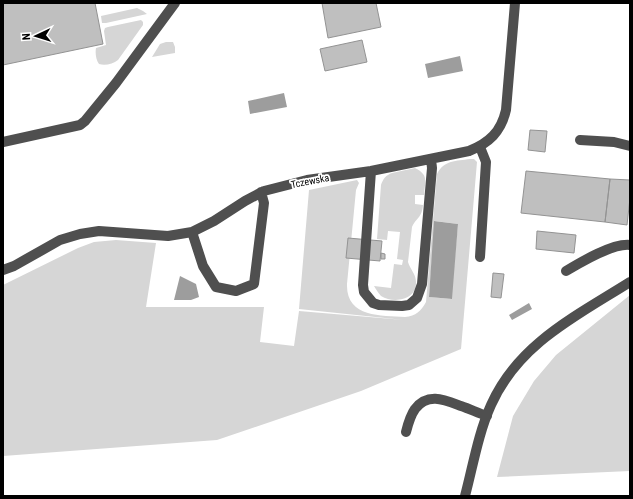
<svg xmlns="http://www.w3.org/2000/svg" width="633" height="499" font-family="'Roboto Condensed',sans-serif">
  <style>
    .green { fill: #d6d6d6; fill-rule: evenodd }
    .water { fill: #9d9d9d }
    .building { fill: #bfbfbf; stroke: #939393 }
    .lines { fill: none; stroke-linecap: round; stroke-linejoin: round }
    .minor { stroke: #4f4f4f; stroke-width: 10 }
    .labels { text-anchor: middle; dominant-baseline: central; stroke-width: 3.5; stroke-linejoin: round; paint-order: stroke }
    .street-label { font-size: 10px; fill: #000; stroke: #fff }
  </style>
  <rect width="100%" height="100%" fill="#fff"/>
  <path class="green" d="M137,8L143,11L147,14L106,23H102L101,16Z
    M141,20L143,22V25L118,60C113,64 105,66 99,64C96,60 95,53 96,48L106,45L104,31L105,28L108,27Z
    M166,42H173L175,47V53L152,57L160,44Z
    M470,159H474L477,162L461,349L361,391L217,440L3,456V285L78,248L94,242L116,240L156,243L146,307H264L260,342L294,346L299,311L404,320L299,309L309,190L357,180L359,183L356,190L347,284C346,318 381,315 405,317C416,316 421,311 426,302L437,174C444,160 456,161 470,159ZM435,221L458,224L451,299L429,297Z
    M415,168C429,175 425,181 424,195H415V204L423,205C422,218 416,218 412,227L408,262C410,269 416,274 416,282C417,300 394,304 381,296C378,293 376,289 374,286L391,288L394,264L402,265L403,260L397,259L400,232L388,231L387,240L377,239L381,185C383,179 386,175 392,173Z
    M630,295V471L497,477L513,416L534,381L556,355Z"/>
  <path class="water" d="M460,56L463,71L428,78L425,64Z
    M284,93L287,107L250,114L248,101Z
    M434,221L458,224L452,299L429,297Z
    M180,276L196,284L199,297L191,300H174Z
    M529,303L532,309L512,320L509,315Z"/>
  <path class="building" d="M3,3H95L103,44L3,65Z
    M322,3H376L381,27L328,38Z
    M362,40L367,62L325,71L320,49Z
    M530,130L547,131L545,152L528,150Z
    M526,171L610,179L605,222L521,213Z
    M610,179L630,180V198L627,225L605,222Z
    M537,231L576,235L574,253L536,249Z
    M348,238L382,241L380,261L346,258Z
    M381,253L385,254V259H381Z
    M493,273L504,274L501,298L491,297Z"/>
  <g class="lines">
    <path class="minor" d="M580,140L614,142L630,146
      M3,142L80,125L85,121L116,83L175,3
      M371,171L363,285L364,292L373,303L379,305L402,306L409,305L417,298L422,284L432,168L431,159
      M192,232L203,266L216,287L236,291L254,284L264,203L261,192
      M480,257L486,162L480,147
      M3,270L14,266L60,240L80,234L99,231L168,236L192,232L214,221L245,201L264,191L307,180L371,171L469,151C489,143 501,132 506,110L515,3
      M566,271C581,262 613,243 630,245
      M406,432C408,424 410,416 415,409C428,392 445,400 461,406C470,409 478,413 487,416
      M465,496C473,466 478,434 491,405C518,344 576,316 630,282"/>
  </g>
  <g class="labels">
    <g class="street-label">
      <text transform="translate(310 181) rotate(-11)">Tczewska</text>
    </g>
  </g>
  <rect width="633" height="499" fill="none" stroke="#000000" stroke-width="8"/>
  <g transform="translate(36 36) rotate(266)" stroke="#ffffff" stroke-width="3" paint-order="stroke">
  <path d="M0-3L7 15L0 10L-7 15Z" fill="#000000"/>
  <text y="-6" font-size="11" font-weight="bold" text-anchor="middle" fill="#000000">N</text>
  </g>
</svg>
